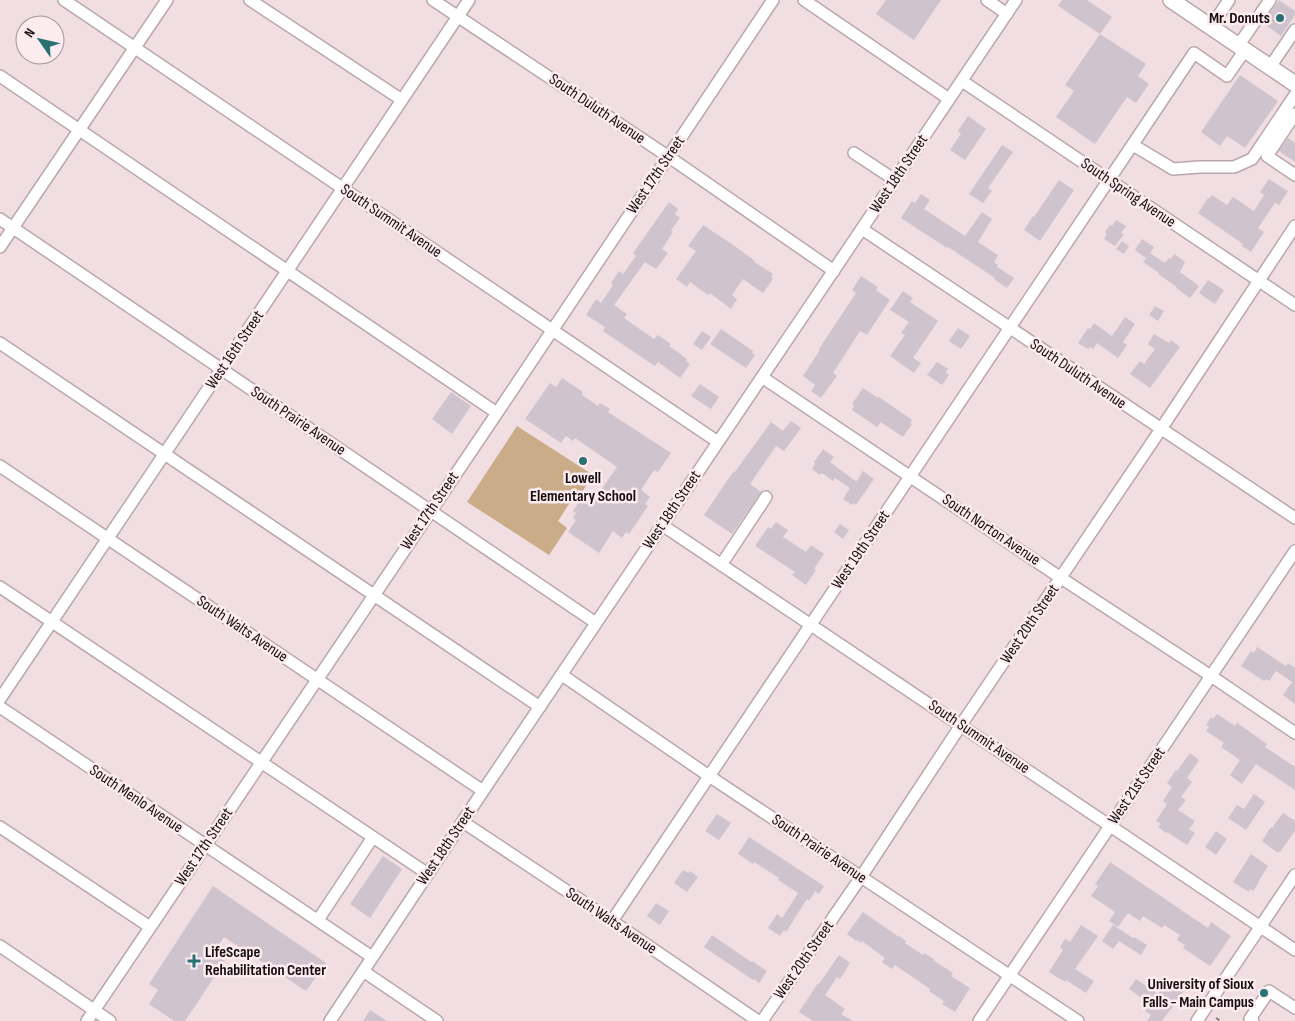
<svg xmlns="http://www.w3.org/2000/svg" width="1295" height="1021" font-family="'Sofia Sans Condensed',sans-serif">
  <style>
    .green { fill: #cbac88 }
    .building { fill: #cfc3ce }
    .lines { fill: none; stroke-linecap: round; stroke-linejoin: round }
    .minor-casing { stroke: #b9a8ab; stroke-width: 14 }
    .major-casing { stroke: #b9a8ab; stroke-width: 18 }
    .path { stroke: #877a7d; stroke-width: 2; stroke-dasharray: 4 2.5; stroke-linecap: butt }
    .minor { stroke: #fff; stroke-width: 11 }
    .major { stroke: #fff; stroke-width: 15 }
    .poi-dot { fill: #287274; stroke: #fdecef; stroke-width: 2 }
    .labels { text-anchor: middle; dominant-baseline: central; stroke-width: 5; stroke-linejoin: round; paint-order: stroke }
    .poi-label { font-size: 16px; font-weight: bold; fill: #150f11; stroke: #fdecef; text-anchor: end }
    .street-label { font-size: 16px; fill: #150f11; stroke: #fdecef }
  </style>
  <rect width="100%" height="100%" fill="#f0dee2"/>
  <path class="green" d="M517,426L593,475L582,492L578,490L558,521L567,528L549,555L467,502Z"/>
  <path class="building" d="M886,0H941L914,40L876,14Z
    M1062,0H1087L1112,17L1100,34L1146,64L1138,76L1149,84L1136,103L1127,97L1095,144L1056,117L1074,91L1065,85L1100,34L1058,6Z
    M1279,0L1295,11V15L1281,36L1263,23Z
    M1240,75L1278,101L1245,148L1227,136L1220,146L1201,132Z
    M968,116L986,129L965,160L950,150L961,134L958,131Z
    M1288,138L1295,143V162L1279,151Z
    M1002,145L1013,152L988,188L992,191L983,203L969,194Z
    M1269,179L1288,191L1279,205L1275,203L1258,228L1264,232L1251,252L1242,246L1243,244L1198,213L1208,198L1209,199L1212,195L1227,205L1233,197L1254,211L1264,195L1260,192Z
    M1059,180L1074,190L1040,241L1024,230L1033,216L1034,217Z
    M921,194L930,200L924,209L965,236L982,212L992,219L978,242L998,255L994,262L998,265L997,267L1014,278L1007,288L994,279L995,278L948,247L947,248L901,218L912,201L915,203Z
    M669,202L678,209L675,214L680,218L671,230L673,232L662,249L668,253L656,269L645,262L614,305L627,314L624,318L654,339L658,335L671,344L669,346L687,359L686,361L690,364L680,378L658,362L655,366L634,352L603,331L605,327L586,315L596,299L601,303L613,285L611,283L619,271L623,274L636,256L633,253Z
    M1116,220L1126,226L1121,233L1124,234L1115,246L1104,239L1107,234L1105,232L1110,225L1112,226Z
    M703,225L736,247L755,261L754,262L773,274L771,277L773,279L763,293L743,279L732,295L737,299L731,309L710,293L708,295L690,282L687,287L676,279L696,251L688,246Z
    M1142,239L1154,247L1150,253L1165,263L1169,258L1171,259L1174,254L1185,262L1180,272L1199,286L1190,298L1176,288L1177,287L1158,274L1159,273L1143,262L1146,258L1135,250Z
    M1122,241L1129,246L1124,254L1116,249Z
    M861,276L878,287L876,290L890,300L867,335L860,331L833,373L837,376L821,398L811,391L815,385L803,376L820,350L819,349L856,293L852,290Z
    M1208,280L1224,290L1215,304L1199,293Z
    M903,291L913,298L910,302L938,321L913,358L921,363L914,373L890,356L905,335L901,333L909,322L890,310Z
    M1155,306L1164,311L1158,321L1149,315Z
    M1125,317L1135,324L1123,342L1127,345L1118,358L1097,343L1093,349L1090,347L1088,349L1078,343L1088,328L1090,329L1094,323L1112,336Z
    M958,328L970,336L961,349L949,341Z
    M721,329L753,351L752,353L755,355L746,368L710,344Z
    M702,331L711,337L702,350L693,344Z
    M1154,334L1169,343L1171,340L1180,347L1150,388L1130,374L1140,361L1144,364L1155,349L1148,344Z
    M937,362L948,369L946,372L949,375L942,385L927,375Z
    M562,378L583,392L582,395L598,406L600,403L610,409L608,412L671,453L658,472L654,470L641,490L650,497L645,504L648,506L629,534L626,532L622,538L613,531L599,553L568,532L576,520L573,518L576,513L573,511L585,493L594,500L617,467L575,438L573,441L566,436L561,443L525,419L550,383L556,387Z
    M700,384L719,397L711,409L691,396Z
    M863,388L878,398L879,397L912,420L910,423L912,424L903,437L881,422L877,427L852,410L854,406L852,404Z
    M451,392L471,406L452,434L432,419Z
    M791,421L801,428L784,451L776,446L750,484L761,492L732,534L704,515L733,472L734,473L771,422L783,431Z
    M823,449L834,457L830,462L854,480L857,481L863,471L874,479L856,505L854,503L852,505L843,499L850,488L835,478L833,481L822,473L820,475L812,469L815,464L814,462Z
    M776,522L788,530L783,537L806,552L811,545L824,554L814,569L816,570L806,585L792,575L795,572L755,546L768,527L771,529Z
    M840,524L849,530L843,539L834,532Z
    M1257,647L1286,666L1288,663L1295,668V704L1283,695L1292,682L1276,671L1269,681L1266,679L1264,681L1241,666L1251,651L1254,653Z
    M1217,714L1235,726L1237,723L1267,744L1265,747L1295,767V790L1256,764L1242,784L1230,775L1240,760L1221,747L1224,743L1206,731L1209,727L1206,725L1211,717L1213,719Z
    M1190,753L1199,760L1187,778L1192,782L1181,797L1186,800L1178,810L1195,821L1189,829L1195,833L1187,845L1167,832L1166,833L1158,827L1161,824L1156,821L1167,804L1163,801L1172,787L1167,783L1176,770L1177,771Z
    M1254,794L1265,802L1246,830L1228,818L1237,805L1244,809Z
    M1283,813L1295,821V831L1280,852L1279,851L1278,853L1262,841L1271,827L1272,828Z
    M717,814L731,823L719,840L705,831Z
    M1216,831L1227,839L1216,855L1205,847Z
    M749,837L824,886L819,894L815,891L809,901L807,899L786,932L784,930L780,936L768,928L777,914L782,918L798,893L778,880L779,878L754,862L753,864L738,854Z
    M1251,854L1268,866L1258,882H1259L1253,891L1250,889L1249,892L1233,882Z
    M383,856L402,869L370,918L350,904Z
    M1110,862L1208,928L1211,922L1231,936L1210,966L1183,948L1185,945L1177,940L1180,935L1164,925L1162,928L1143,916L1140,921L1128,913L1118,927L1109,921L1115,912L1091,896L1098,886L1095,884Z
    M683,870L688,873L690,871L698,877L687,892L674,883Z
    M213,886L326,963L306,991L224,937L213,954L225,961L185,1021H174L149,1004L158,990L149,984Z
    M656,903L669,911L660,925L647,916Z
    M863,912L899,937V936L906,941L905,943L923,955L924,953L934,959L933,960L953,973L951,976L970,988L955,1012L942,1004L944,1001L929,991L930,989L895,965L892,969L882,962L885,958L862,941L861,943L857,940L856,941L847,934Z
    M1081,925L1098,936L1075,969L1094,981L1086,993L1066,980L1065,982L1049,972L1063,950L1060,947L1065,939L1070,942Z
    M1113,925L1133,938L1134,937L1147,945L1141,955L1119,941L1113,949L1102,941Z
    M712,935L751,962L752,961L767,971L759,983L754,979L753,980L704,947Z
    M839,955L850,963L840,979L837,977L825,995L845,1009L841,1014L853,1021H813L799,1012L818,983L819,984Z
    M1136,979L1158,994L1168,980L1184,991L1162,1021H1147L1151,1015L1145,1011L1150,1004L1129,989Z
    M370,1010L387,1021H363Z"/>
  <g class="lines">
    <g class="minor-casing">
      <path id="minor" d="M64,0L718,442
        M250,0L402,100
        M433,0L669,157L834,271
        M804,0L949,99
        M987,0L1007,14
        M1211,27L1229,0
        M1238,46L1270,0
        M1270,67L1295,30
        M0,76L497,413
        M962,81L1295,305
        M1295,114L1267,156L1295,175
        M1133,145L1173,169L1199,167H1234L1252,159L1295,95
        M854,153L895,180
        M0,219L596,623
        M862,229L1295,518
        M0,247L167,0
        M0,343L540,707
        M762,377L1061,578L1211,676L1295,733
        M0,466L483,791
        M662,525L1295,950
        M721,565L766,497
        M0,587L428,874
        M562,675L709,776L1078,1021
        M0,699L469,0
        M0,707L372,957
        M463,822L612,921L758,1021
        M0,827L150,927
        M318,920L373,837
        M612,921L1194,53L1227,76L1245,50
        M0,946L110,1021
        M363,971L437,1021
        M87,1021L497,413L773,0
        M330,1021L483,791L1016,0
        M762,1021L861,877L961,725L1161,429L1295,226
        M979,1021L1295,551
        M1197,1021L1295,875
        M1253,1021L1250,1019L1269,991L1295,1008"/>
    </g>
    <g class="major-casing">
      <path id="major" d="M1171,0L1295,84"/>
    </g>
    <path class="path" d="M1216,1018L1221,1021"/>
    <use href="#minor" class="minor"/>
    <use href="#major" class="major"/>
  </g>
  <g class="poi-dot">
    <circle cx="1280" cy="18" r="5"/>
    <circle cx="583" cy="461" r="5"/>
    <path d="M191.5 953.5h5v5h5v5h-5v5h-5v-5h-5v-5h5z"/>
    <circle cx="1264" cy="993" r="5"/>
  </g>
  <g class="labels">
    <g class="poi-label">
      <text x="1270" y="18">Mr. Donuts</text>
      <text x="583" y="478" text-anchor="middle">Lowell<tspan x="583" dy="18">Elementary School</tspan></text>
      <text x="205" y="952" text-anchor="start">LifeScape<tspan x="205" dy="18">Rehabilitation Center</tspan></text>
      <text x="1254" y="984">University of Sioux<tspan x="1254" dy="18">Falls - Main Campus</tspan></text>
    </g>
    <g class="street-label">
      <text transform="translate(597 109) rotate(34)">South Duluth Avenue</text>
      <text transform="translate(899 174) rotate(-56)">West 18th Street</text>
      <text transform="translate(656 175) rotate(-56)">West 17th Street</text>
      <text transform="translate(1128 193) rotate(34)">South Spring Avenue</text>
      <text transform="translate(391 221) rotate(34)">South Summit Avenue</text>
      <text transform="translate(235 350) rotate(-56)">West 16th Street</text>
      <text transform="translate(1078 374) rotate(34)">South Duluth Avenue</text>
      <text transform="translate(298 421) rotate(34)">South Prairie Avenue</text>
      <text transform="translate(672 510) rotate(-56)">West 18th Street</text>
      <text transform="translate(430 511) rotate(-56)">West 17th Street</text>
      <text transform="translate(991 530) rotate(34)">South Norton Avenue</text>
      <text transform="translate(861 550) rotate(-56)">West 19th Street</text>
      <text transform="translate(1030 624) rotate(-56)">West 20th Street</text>
      <text transform="translate(242 629) rotate(34)">South Walts Avenue</text>
      <text transform="translate(979 737) rotate(34)">South Summit Avenue</text>
      <text transform="translate(1137 786) rotate(-56)">West 21st Street</text>
      <text transform="translate(136 799) rotate(34)">South Menlo Avenue</text>
      <text transform="translate(446 846) rotate(-56)">West 18th Street</text>
      <text transform="translate(204 847) rotate(-56)">West 17th Street</text>
      <text transform="translate(819 849) rotate(34)">South Prairie Avenue</text>
      <text transform="translate(611 921) rotate(34)">South Walts Avenue</text>
      <text transform="translate(804 960) rotate(-55)">West 20th Street</text>
    </g>
  </g>
  <g transform="translate(40 40) rotate(304)"><circle r="24" fill="#fdecef" stroke="#a09496"/>
  <path d="M0-4L9 19L0 12L-9 19Z" fill="#287274"/>
  <text y="-8" font-size="14" font-weight="bold" text-anchor="middle" fill="#150f11">N</text>
  </g>
</svg>
